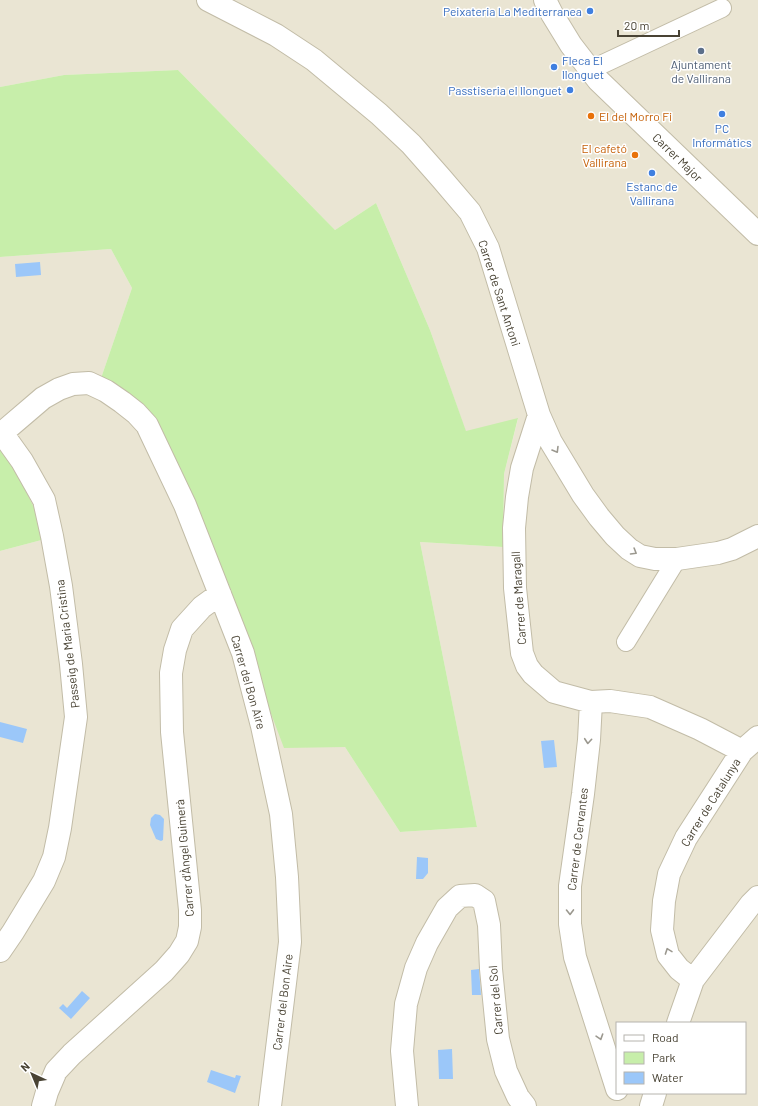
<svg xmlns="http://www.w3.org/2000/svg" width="758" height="1106" font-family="Barlow,sans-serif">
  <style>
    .residential { fill: #eae5d3; fill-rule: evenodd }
    .green { fill: #c7eeaa }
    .water { fill: #9bc7f9 }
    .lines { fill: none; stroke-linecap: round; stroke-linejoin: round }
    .pedestrian-casing { stroke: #c2bca7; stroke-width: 20 }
    .minor-casing { stroke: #c2bca7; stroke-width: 24 }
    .tertiary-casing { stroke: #c2bca7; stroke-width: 24 }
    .pedestrian { stroke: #fff; stroke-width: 18 }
    .minor { stroke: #fff; stroke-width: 22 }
    .tertiary { stroke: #fff; stroke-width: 22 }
    .oneway { stroke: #9b988f }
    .shop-dot { fill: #3f7fe0; stroke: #fff; stroke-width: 1.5 }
    .service-dot { fill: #5c6f8a; stroke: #fff; stroke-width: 1.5 }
    .food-dot { fill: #e8710a; stroke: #fff; stroke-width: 1.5 }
    .labels { text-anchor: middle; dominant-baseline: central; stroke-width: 3; stroke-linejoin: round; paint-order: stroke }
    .shop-label { font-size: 12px; fill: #366cbe; stroke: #fff; text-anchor: end }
    .service-label { font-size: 12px; fill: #4e5e75; stroke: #fff }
    .food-label { font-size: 12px; fill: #c56008; stroke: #fff; text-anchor: start }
    .street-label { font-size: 12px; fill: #494334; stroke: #fff }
  </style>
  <rect width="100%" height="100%" fill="#f5f2e6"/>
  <path class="residential" d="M0,0H758V1106H0V551L49,538L0,446V257L111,249L132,288L99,384L148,419L345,747L400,832L477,827L420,542L503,547L504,474L518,419L466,432L430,330L376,203L335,230L178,70L64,75L0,87ZM617,1023H745V1093H617Z"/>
  <path class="green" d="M178,70L335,230L376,203L430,330L466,431L518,418L504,474L503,547L420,542L477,827L400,832L345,747L284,748L226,595L148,419L99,384L132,288L111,249L0,257V87L64,75Z
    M0,446L4,447L49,538L0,551Z"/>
  <path class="water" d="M40,262L41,275L16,277L15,264Z
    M0,722L27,729L23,743L0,737Z
    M554,740L557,767L544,768L541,741Z
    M155,814L160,815L164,819L163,840L161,841L156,839L150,825L151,818Z
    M417,857L428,858V873L423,879H416Z
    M479,969L481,995H472L471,970Z
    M82,991L90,998L71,1019L59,1008L63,1004L67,1008Z
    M452,1049L453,1079H439L438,1050Z
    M211,1070L235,1078L236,1075L241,1076L235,1093L207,1082Z"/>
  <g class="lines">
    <g class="pedestrian-casing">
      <path id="pedestrian" d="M590,70L722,8
        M626,642L677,559"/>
    </g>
    <g class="minor-casing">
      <path id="minor" d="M208,0L276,35L314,60L379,114L411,144L441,178L470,212L488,248L539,415L551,442L583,495L599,517L615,536L629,549L640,556L655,559H677L718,553L732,549L758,536
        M539,415L522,468L517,497L514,528L515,588L522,653L527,666L533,674L554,692L591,702L610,701L650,707L700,729L742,751
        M0,433H2L22,461L44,500L52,536L61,586L71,664L76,717L60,828L54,857L44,881L13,932L0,951
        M2,433L43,398L59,389L73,384L89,383L106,391L122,402L136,413L147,425L185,505L243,653L262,726L281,814L287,877L290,942L270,1106
        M591,702L589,740L583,794L570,886V924L575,957L617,1089
        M693,980L679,969L668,955L662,930L664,901L669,874L686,838L742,751L758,737
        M678,1023L693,980L751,904L758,897
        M43,1106L47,1092L56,1071L72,1054L164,971L179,954L187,941L190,927V910L172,732L171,673L175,650L182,629L202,607L220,594
        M407,1106L402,1051L406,1004L416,968L427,943L447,908L460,896L475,895L484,901L489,925L491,969L498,1039L506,1071L518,1097L525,1106
        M651,1106L655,1093"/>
    </g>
    <g class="tertiary-casing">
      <path id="tertiary" d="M545,0L552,14L571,45L598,80L758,234"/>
    </g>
    <use href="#pedestrian" class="pedestrian"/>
    <use href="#minor" class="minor"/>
    <use href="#tertiary" class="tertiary"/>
  </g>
  <defs><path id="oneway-chevron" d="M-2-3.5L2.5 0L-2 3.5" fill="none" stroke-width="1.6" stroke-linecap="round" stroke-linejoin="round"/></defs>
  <g class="oneway">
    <use href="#oneway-chevron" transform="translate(556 450) rotate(59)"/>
    <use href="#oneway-chevron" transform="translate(634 552) rotate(31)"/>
    <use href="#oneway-chevron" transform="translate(588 741) rotate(95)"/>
    <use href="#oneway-chevron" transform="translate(570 912) rotate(89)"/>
    <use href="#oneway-chevron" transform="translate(668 951) rotate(-110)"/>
    <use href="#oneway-chevron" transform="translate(600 1037) rotate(72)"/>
  </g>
  <g class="shop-dot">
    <circle cx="590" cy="11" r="4"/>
    <circle cx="554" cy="67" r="4"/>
    <circle cx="570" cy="90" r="4"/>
    <circle cx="722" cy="114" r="4"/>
    <circle cx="652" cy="173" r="4"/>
  </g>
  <circle class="service-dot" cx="701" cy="51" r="4"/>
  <g class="food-dot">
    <circle cx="591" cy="116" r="4"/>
    <circle cx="635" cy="155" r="4"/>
  </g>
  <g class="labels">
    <g class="shop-label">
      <text x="582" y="11">Peixateria La Mediterranea</text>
      <text x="562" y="60" text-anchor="start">Fleca El<tspan x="562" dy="14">llonguet</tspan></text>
      <text x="562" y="90">Passtiseria el llonguet</text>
      <text x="722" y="128" text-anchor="middle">PC<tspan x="722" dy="14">Informátics</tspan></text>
      <text x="652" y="186" text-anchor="middle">Estanc de<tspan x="652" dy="14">Vallirana</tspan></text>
    </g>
    <g class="service-label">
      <text x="701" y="64">Ajuntament<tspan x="701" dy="14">de Vallirana</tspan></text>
    </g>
    <g class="food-label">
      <text x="599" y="116">El del Morro Fi</text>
      <text x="627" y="148" text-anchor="end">El cafetó<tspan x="627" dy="14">Vallirana</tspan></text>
    </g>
    <g class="street-label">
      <text transform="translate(678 157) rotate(44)">Carrer Major</text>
      <text transform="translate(500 293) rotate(72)">Carrer de Sant Antoni</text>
      <text transform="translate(518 598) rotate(-94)">Carrer de Maragall</text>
      <text transform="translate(67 644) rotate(-97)">Passeig de Maria Cristina</text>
      <text transform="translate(249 682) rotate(74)">Carrer del Bon Aire</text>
      <text transform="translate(710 802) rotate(-58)">Carrer de Catalunya</text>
      <text transform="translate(577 839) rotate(-83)">Carrer de Cervantes</text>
      <text transform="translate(184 858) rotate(-95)">Carrer d'Àngel Guimerà</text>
      <text transform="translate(495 1000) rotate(-95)">Carrer del Sol</text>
      <text transform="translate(282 1002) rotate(-83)">Carrer del Bon Aire</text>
    </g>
  </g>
  <rect x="616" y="1022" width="130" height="72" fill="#ffffff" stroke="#b6b4ae"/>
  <rect x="624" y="1035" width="20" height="6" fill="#ffffff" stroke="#b6b4ae"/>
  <text x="652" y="1042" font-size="12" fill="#494334">Road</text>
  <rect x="624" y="1052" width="20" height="12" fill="#c7eeaa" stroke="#b6b4ae"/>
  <text x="652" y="1062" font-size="12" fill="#494334">Park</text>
  <rect x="624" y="1072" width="20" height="12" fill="#9bc7f9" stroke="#b6b4ae"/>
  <text x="652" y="1082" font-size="12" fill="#494334">Water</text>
  <g transform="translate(32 1074) rotate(316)" stroke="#ffffff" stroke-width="3" paint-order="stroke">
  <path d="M0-3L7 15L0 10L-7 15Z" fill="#494334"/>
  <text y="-6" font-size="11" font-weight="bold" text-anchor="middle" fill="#494334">N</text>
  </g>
  <path d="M618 30v6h61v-6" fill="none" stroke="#494334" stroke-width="2"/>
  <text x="624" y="30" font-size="12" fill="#494334" stroke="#ffffff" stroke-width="3" paint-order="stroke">20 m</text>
</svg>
